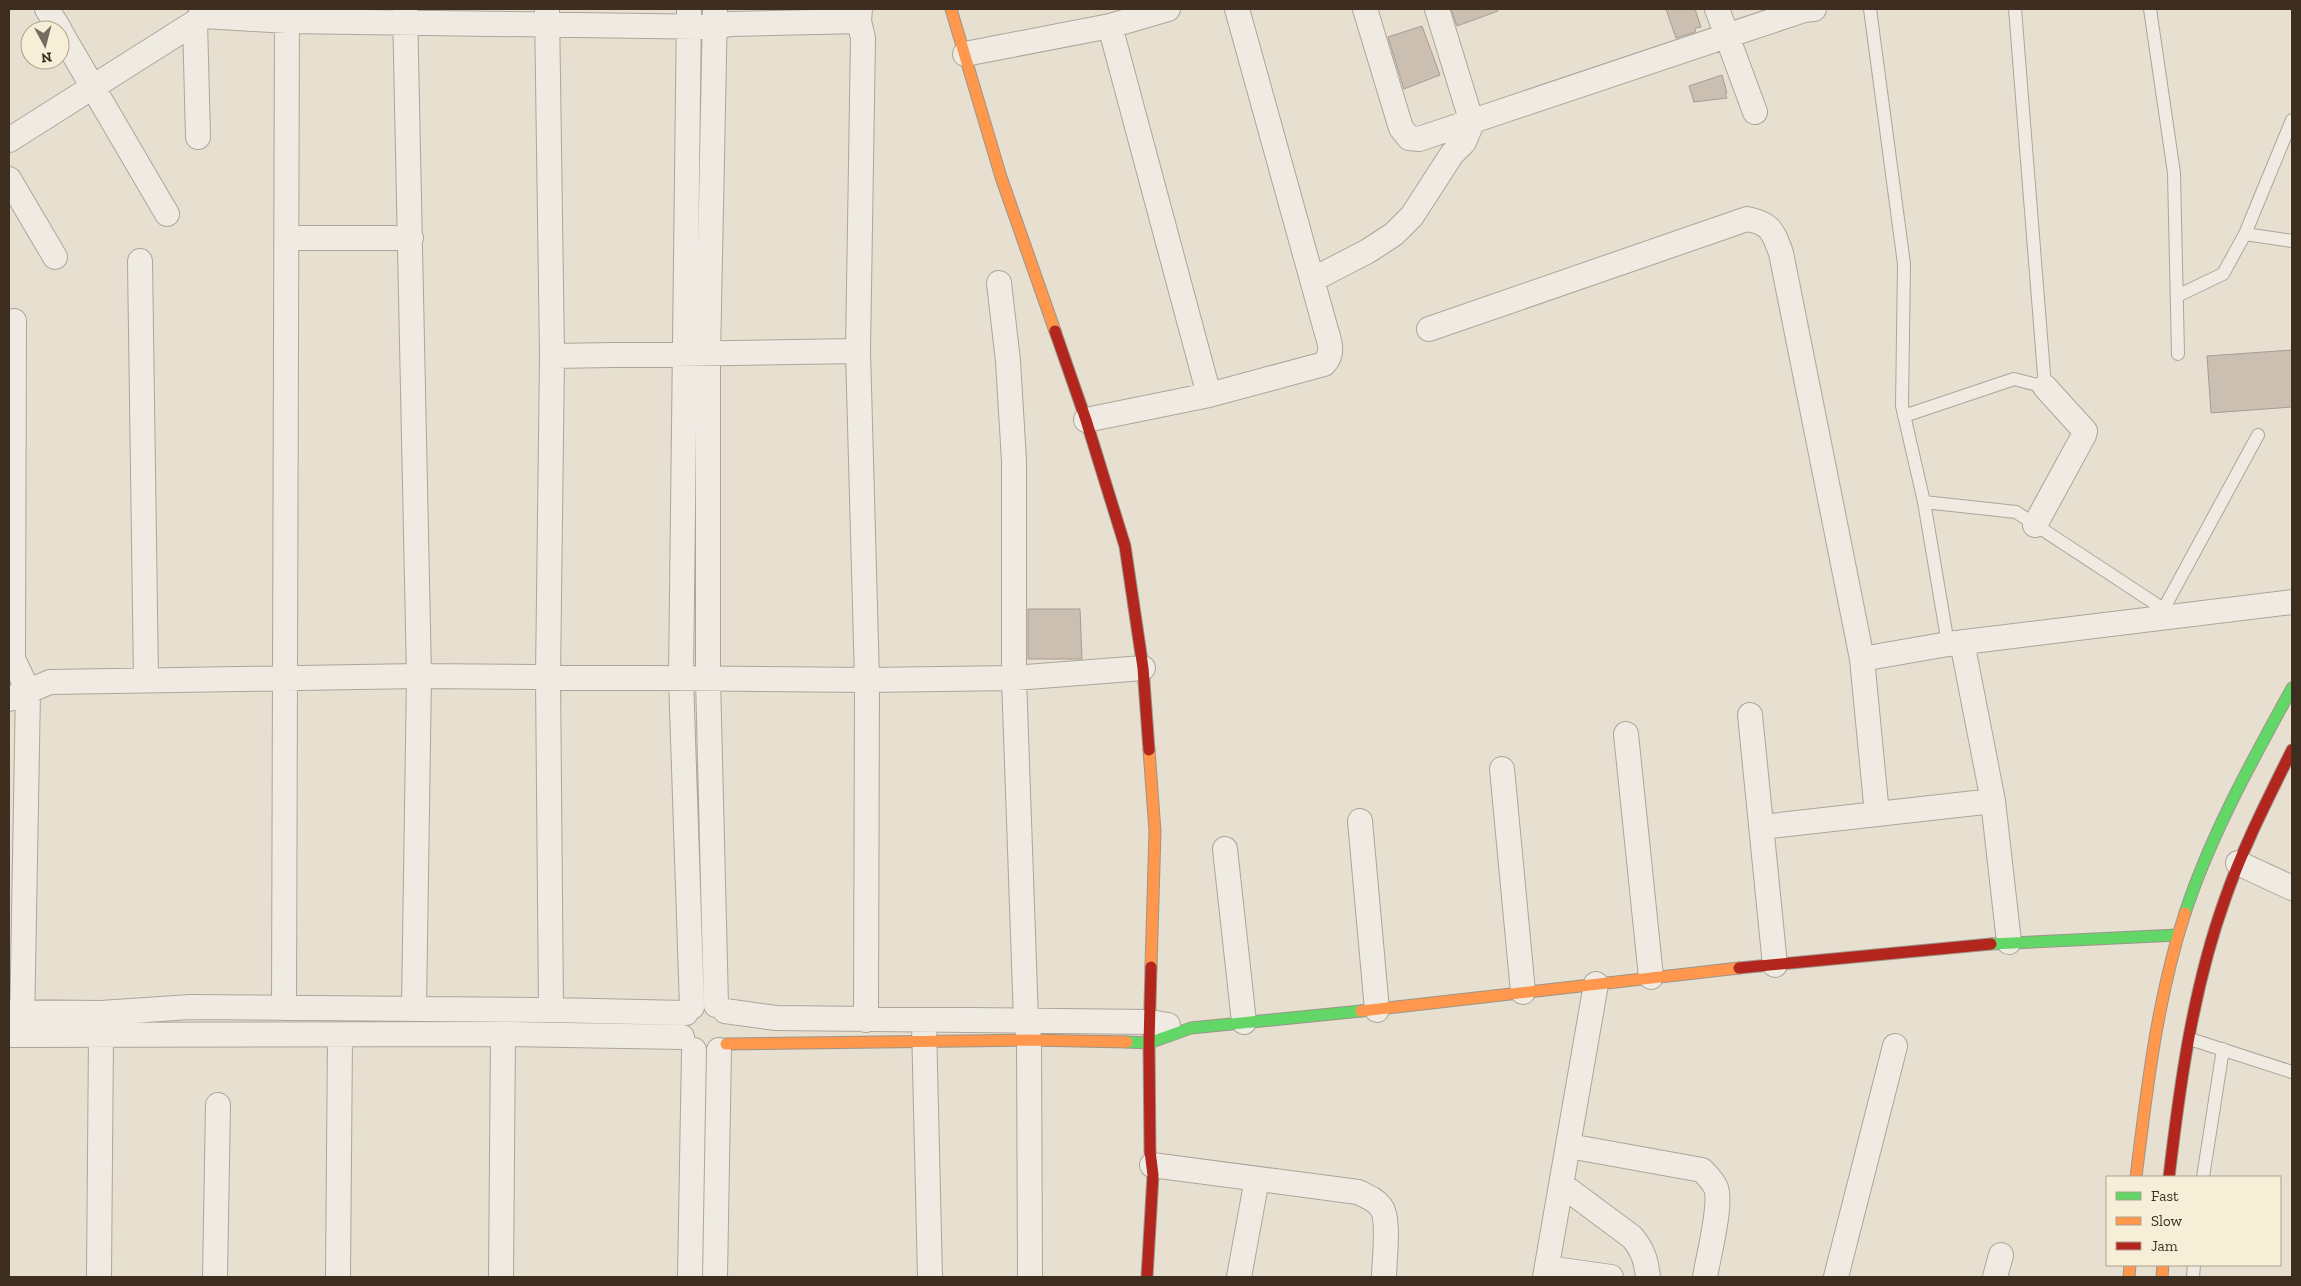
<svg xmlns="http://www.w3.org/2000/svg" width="2301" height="1286" font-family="'Zilla Slab',serif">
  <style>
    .building { fill: #cbbfb2; stroke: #a89c90 }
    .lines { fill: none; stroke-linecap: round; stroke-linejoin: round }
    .lane-casing { stroke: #ada599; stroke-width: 14 }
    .street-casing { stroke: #ada599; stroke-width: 26 }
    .fast-casing { stroke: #9c958a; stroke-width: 13 }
    .slow-casing { stroke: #9c958a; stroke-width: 13 }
    .jam-casing { stroke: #9c958a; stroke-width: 13 }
    .lane { stroke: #efebe3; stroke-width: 12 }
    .street { stroke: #efebe3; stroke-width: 24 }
    .fast { stroke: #63d668; stroke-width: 11 }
    .slow { stroke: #ff974d; stroke-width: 11 }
    .jam { stroke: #b3261e; stroke-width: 11 }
  </style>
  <rect width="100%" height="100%" fill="#e7e0d1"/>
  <path class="building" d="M1451,9H1497L1498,11L1457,26Z
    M1666,9H1695L1701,27L1696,28L1695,32L1676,38Z
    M1422,26L1440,75L1404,89L1388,37Z
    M1722,75L1727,93H1725L1727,98L1694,102L1689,86Z
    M2292,350V407L2211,413L2207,356Z
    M1028,609H1080L1082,659H1028Z"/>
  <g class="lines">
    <g class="lane-casing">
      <path id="lane" d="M1870,9L1904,264L1902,406L1924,502L1948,644
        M2150,9L2174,173L2178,354
        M2245,234L2292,241
        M2177,296L2223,274L2245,234L2292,120
        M1904,416L2014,379L2045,387L2015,9
        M1924,502L2016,512L2171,614
        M2163,610L2258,435
        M2190,1039L2292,1072
        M2203,1177L2223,1049
        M2193,1277L2194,1265"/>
    </g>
    <g class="street-casing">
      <path id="street" d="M47,9L60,30
        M201,9L205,16L287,21L715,27L730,24L859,21
        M405,9L419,676L414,1008
        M547,9L552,356L548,677L551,1010
        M689,9L681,678L692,1007
        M715,9L708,355V678L716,1005
        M860,9L859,21L863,38L858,351L867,680L866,1020
        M1365,9L1401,128L1409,138L1419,139L1804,10L1814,9
        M1717,9L1755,112
        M195,22L198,137
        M1110,26L1209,395
        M60,31L167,214
        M965,54L1110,26L1168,9
        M9,140L205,16
        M9,179L55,257
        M287,238H411
        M140,261L146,680
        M1312,280L1368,251L1394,234L1412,216L1452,154L1464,142L1472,123L1437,9
        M999,283L1008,361L1014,461V678L1026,1020L1029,1038L1030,1277
        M1429,329L1747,219C1771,223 1773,232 1781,253L1862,659L1948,644L2292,602
        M552,356L858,351
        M1086,420L1209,395L1324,364C1334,353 1330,343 1326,330L1237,9
        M2035,525L2084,435L2085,431L2045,387
        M1962,642L1993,801L2009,942
        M9,650L28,691L22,1028
        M13,658L14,321
        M1862,659L1877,814
        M9,699L50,682L419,676L867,680L1014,678L1143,668
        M1750,715L1775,965
        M1626,734L1651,977
        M1502,769L1523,992
        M1360,821L1377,1010
        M1762,827L1993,801
        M1225,849L1244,1022
        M2238,863L2292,888
        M284,1008L287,9
        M725,1011L776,1018L1150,1022L1168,1025
        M9,1012L101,1013L190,1007L551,1010L686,1013
        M924,1024L930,1277
        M9,1035L503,1034L682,1037
        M1569,1146L1702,1170C1708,1176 1713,1181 1716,1188C1722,1205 1708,1258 1705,1277
        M1152,1165L1358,1192C1366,1196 1375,1199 1381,1207C1390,1219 1384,1261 1384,1277
        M1562,1185L1632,1237C1643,1250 1646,1260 1648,1277
        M1547,1268L1611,1277
        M99,1277L101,1035
        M215,1277L218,1105
        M338,1277L340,1036
        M501,1277L503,1034
        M690,1277L694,1050
        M715,1277L719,1050
        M1239,1277L1257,1179
        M1545,1277L1596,984
        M1836,1277L1895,1046
        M1995,1277L2001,1255"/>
    </g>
    <g class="fast-casing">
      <path id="fast" d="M2185,913C2211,834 2252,761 2292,688
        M1991,944L2178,935
        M1127,1042L1149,1043L1191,1028L1361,1011"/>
    </g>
    <g class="slow-casing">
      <path id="slow" d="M951,9L1001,177L1055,331
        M1149,750L1155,831L1151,967
        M1361,1011L1739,968
        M726,1044L1029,1040L1127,1042
        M2136,1177C2147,1088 2157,999 2185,913
        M2129,1277L2130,1265
        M2162,1277L2163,1265"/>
    </g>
    <g class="jam-casing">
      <path id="jam" d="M1055,331L1086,420L1125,546L1143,668L1149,750
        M1739,968L1991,944
        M2169,1177C2180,1083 2193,988 2225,899C2243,847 2268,799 2292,750
        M1147,1277L1153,1175L1150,1151L1149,1043L1151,967"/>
    </g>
    <use href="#lane" class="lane"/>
    <use href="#street" class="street"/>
    <use href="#fast" class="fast"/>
    <use href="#slow" class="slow"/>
    <use href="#jam" class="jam"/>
  </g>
  <rect width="2301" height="1286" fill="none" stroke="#3d2e20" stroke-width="20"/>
  <rect x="2106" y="1176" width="175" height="90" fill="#f7eed8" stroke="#ada18e"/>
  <rect x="2116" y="1192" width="25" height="8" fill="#63d668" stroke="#ada18e"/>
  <text x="2151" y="1201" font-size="15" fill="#3d2e20">Fast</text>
  <rect x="2116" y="1217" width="25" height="8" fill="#ff974d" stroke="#ada18e"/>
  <text x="2151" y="1226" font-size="15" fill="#3d2e20">Slow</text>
  <rect x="2116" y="1242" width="25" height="8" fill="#b3261e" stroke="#ada18e"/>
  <text x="2151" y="1251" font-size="15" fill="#3d2e20">Jam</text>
  <g transform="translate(45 45) rotate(173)"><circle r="24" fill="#f7eed8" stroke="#ada18e"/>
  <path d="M0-4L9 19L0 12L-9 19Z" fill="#786c5e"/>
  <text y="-8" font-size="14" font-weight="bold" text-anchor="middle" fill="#3d2e20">N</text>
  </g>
</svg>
